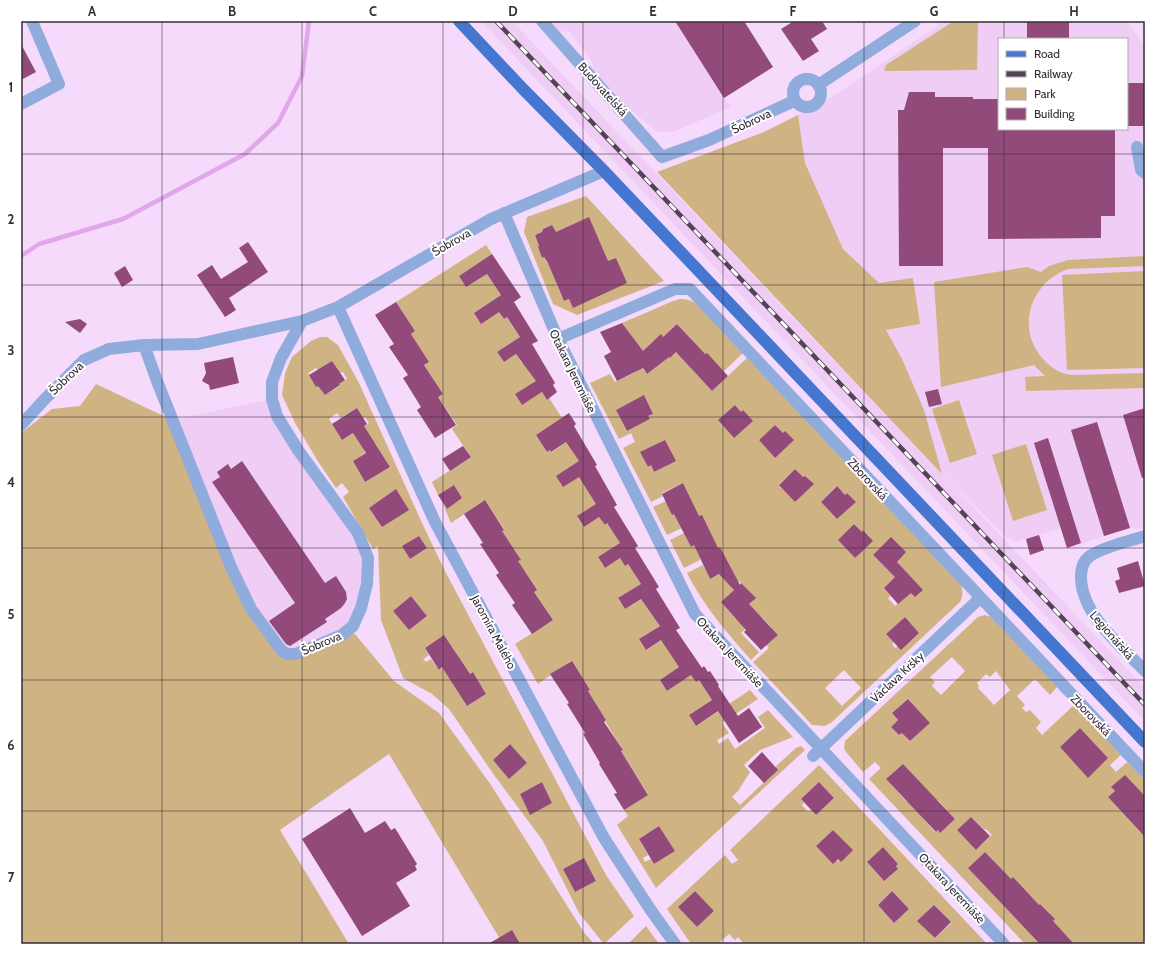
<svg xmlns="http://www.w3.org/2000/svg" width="1166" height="965" font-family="Cabin,sans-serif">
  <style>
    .built { fill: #efcdf5; fill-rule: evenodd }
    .green { fill: #d0b382; fill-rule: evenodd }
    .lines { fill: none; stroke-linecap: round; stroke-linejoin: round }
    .stream { stroke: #e1a7eb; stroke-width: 4.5 }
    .building { fill: #914a7a }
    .street { stroke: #8facdd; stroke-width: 12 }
    .primary { stroke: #4577d0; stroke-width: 12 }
    .rail-casing { stroke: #524454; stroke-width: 4.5 }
    .rail { stroke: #fff; stroke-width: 3; stroke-dasharray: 9; stroke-linecap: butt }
    .grid { fill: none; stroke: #372c39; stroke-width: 1; stroke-opacity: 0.55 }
    .labels { text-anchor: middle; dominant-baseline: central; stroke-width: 4; stroke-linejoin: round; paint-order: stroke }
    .street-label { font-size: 12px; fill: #372c39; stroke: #fff }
    .neatline { fill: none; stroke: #372c39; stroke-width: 1.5 }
    .grid-label { font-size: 13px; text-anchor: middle; font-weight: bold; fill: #372c39 }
  </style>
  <rect width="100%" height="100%" fill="#f6dafb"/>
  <path class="built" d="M481,21H512L836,363L764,132L829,99L945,21H1126L1145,46V529L1131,528L1067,548L1061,528L1015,542L1010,537L1007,538L933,464L1145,688V721ZM999,39H1127V129H999Z
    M550,21H675L731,107L673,132H657L624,104L593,69V63L570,32L559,31Z
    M272,399L368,558L354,624L287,654L251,609L172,420Z"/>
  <path class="green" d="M954,21H978L977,70L884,71L886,65Z
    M798,115L805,163L843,249L879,283L913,278L920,324L886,330L902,359L924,410L942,474L657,172L764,132Z
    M586,196L664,281L577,315L553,304L524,232L527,217ZM552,225L566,255L547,263L544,257L542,258L538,247L539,246L535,235L542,232L543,229ZM616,258L626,283L629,282L608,291L597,266ZM582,272L573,307L569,299L564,301L556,283Z
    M486,245L492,254L459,276L466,287L487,274L501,295L474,313L481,323L499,312L504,319L507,317L520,337L497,352L504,362L516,354L522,363L525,361L538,380L515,394L522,405L542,392L547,400L549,398L562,418L536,435L547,452L550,450L552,452L566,442L579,461V477L599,502L577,517L584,527L599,517L605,525L607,523L620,543L598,558L605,568L620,558L625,566L628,564L641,584L618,599L625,609L641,599L661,625L639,639L646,650L661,640L682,665L660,680L667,691L691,675L696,682L699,680L712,700L689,715L696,726L750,690L758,699L722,723L729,733L717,740L719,744L728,738L735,749L765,728L758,717L768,710L793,737L760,750L744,765L750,772L738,791L732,797L740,805L777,770L775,767L796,748L801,746L805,750L656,888L617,825L628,816L624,810L648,794L621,751L623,750L605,721L606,720L588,691L590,690L571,661L538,684L515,644L553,620L534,592L518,562L520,560L502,531L504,529L485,500L451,523L442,502L446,509L462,498L454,485L438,495L432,482L471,457L452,429L457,425L438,397L443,394L424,365L429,362L411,334L415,331L396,302ZM659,826L675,851L654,864L651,859L645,862L643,858L648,855L639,839Z
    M1145,256V266L1068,269C1031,282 1015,328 1043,359C1052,369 1062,375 1075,375L1145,373V388L1026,391L1025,377L1045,376L1034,365L941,387L934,282L1027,267L1041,272L1049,266L1068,260Z
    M1145,271V368L1067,370L1062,275Z
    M680,299C688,299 693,301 699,306L743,353L724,371L691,368L712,391L747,358L961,585C963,592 963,596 960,602L832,722L825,726L812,725L753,662L769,648L766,645L778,635L760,615L741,633L759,652L751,660C727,633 703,605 687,573L703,565L710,579L731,568L720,547L700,557V560L684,568L670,540L684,533L691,547L712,536L682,528L667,535L653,507L666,501L693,504L683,483L662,493L663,496L651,502L623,448L635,442L631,433L619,439L590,383L610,374L615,382L636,372L637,361L647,374L655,368L622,323L673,301ZM677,324L691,339L670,358L654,341L661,335L663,337ZM643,396L653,414L648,416L650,419L627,431L616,410ZM735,405L741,412L743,410L734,438L718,420ZM775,425L783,433L775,458L759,440ZM665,440L675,461L654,472L651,465L648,467L644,459V451ZM795,469L803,477L805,476L813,484L795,502L779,484ZM836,486L845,495L847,493L855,502L837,519L821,502ZM854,524L862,532L864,531L870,537L855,558L838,540ZM884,544L899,560L888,570L873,555ZM903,570L918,585L895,606L888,598L891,596L884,588ZM739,581L755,598L735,618L721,602L734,590L732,588ZM905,617L919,633L895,648L892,644L894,642L886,634ZM844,670L861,688L842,706L825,688Z
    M320,337H327L338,345L359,383L422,523L444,569L606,875L634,916L604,944L579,913L543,841L494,775L449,709L432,694L403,678L381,620L378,546L373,549L343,497L349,492L342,483L336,488L319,463L295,423L282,395L285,373L292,357L311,341ZM332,361L340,373L343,372L347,379L339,384L340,386L325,395L318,386H316L308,373L316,368L318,370ZM357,408L363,418L365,417L369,423L342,440L329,419L337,413L341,418ZM375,443L390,467L365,482L353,461L365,453L364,450ZM396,490L376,517H375L369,508ZM419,536L427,548L410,559L403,546ZM411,596L427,616L409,630L393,611ZM444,635L458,656L439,670L431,659L426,662L423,659L429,655L425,648ZM473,672L486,694L467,706L453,684ZM510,744L527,763L510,778L493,760ZM542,782L552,803L530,814L520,794ZM584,859L596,881L575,892L563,869Z
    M96,384L172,420L231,567L287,654L342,635L355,634L394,681L439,713L491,785L583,931L594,944H503L389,754L280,830L349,944H21V433L52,409L80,406Z
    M959,400L977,454L950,463L932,409Z
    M1026,444L1047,510L1013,521L992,455Z
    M985,615L991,617L1057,687L1050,695L1035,679L1017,696L1025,705L1022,708L1026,712L1030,710L1041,722L1036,728L1042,735L1074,705L1121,755L1110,765L1116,772L1127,762L1145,780V796L1128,779L1112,788L1115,791L1108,797L1140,832L1145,828V944H1074L1061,930L1046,944H1025L869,779L881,768L875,762L863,772L846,752L844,748L845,741L978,617ZM952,657L965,671L941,695L932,686L935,682L930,677ZM996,671L1010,690L994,705L978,688L979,686L977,683L986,674L990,677ZM908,699L930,723L910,741L906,737V729L899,735L891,727L898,720L892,713ZM1080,728L1108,758L1088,777L1060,747ZM903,764L918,780L915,793L906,801L886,779ZM938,800L955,819L940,832L938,830L935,832L921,816ZM971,817L985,830L986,829L992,835L976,850L957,830ZM985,852L1003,871L968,868ZM1040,904L1054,919L1020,922Z
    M819,765L987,944H744L738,937L735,940L729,934L718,944H691L667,909L725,855L732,864L738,860L730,850ZM819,782L834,798L816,815L811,810L808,812L802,805L804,803L801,799ZM833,830L850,848L841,862L816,846ZM883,847L898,864L896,866L898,869L889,877L887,875L882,879L867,862ZM695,891L714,911L697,927L678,907ZM892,891L909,909L894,923L878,905ZM934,905L951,923L935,938L918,921Z
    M646,926L659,944H628Z"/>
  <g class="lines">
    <path class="stream" d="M21,256L39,244L123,219L245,154L278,123L302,76L309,21"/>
  </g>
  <path class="building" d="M675,21H744L773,67L724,98Z
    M794,21H822L827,29L811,39L819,51L803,61L781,29Z
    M1027,21H1069V39H1027Z
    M21,44L36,72L21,80Z
    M1127,83H1145V126H1127Z
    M909,92H935V97H973V99H998L999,129H1115V216H1101V238L988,239V148H943V266H899L898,110H904Z
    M589,217L608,261L616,258L627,283L573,308L569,299L564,301L548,263L544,257L542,258L538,247L539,246L535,235L542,232L543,229L552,225L556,232Z
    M248,242L268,272L229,298L236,310L225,317L197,275L212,265L221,279L248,262L239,248Z
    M492,254L521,297L514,302L538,341L532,344L555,383L553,385L557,392L547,400L542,392L522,405L515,394L536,381L516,354L504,362L497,352L520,337L507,317L504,319L499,312L481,324L474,313L501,295L487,274L466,287L459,276Z
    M125,266L133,280L122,287L114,273Z
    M396,302L415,331L411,334L429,362L424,365L443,394L438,397L456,425L435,438L417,410L421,407L403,378L408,375L389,347L394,344L375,315Z
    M80,319L87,324L80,333L65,322Z
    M622,323L643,351L661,334L663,337L677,324L705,354L707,353L728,376L712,391L676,352L670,358L669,357L647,374L643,368L617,381L604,356L611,352L600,332Z
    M233,357L239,383L210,390L209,385L202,381L206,373L204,363Z
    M332,361L345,380L339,384L340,385L325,395L318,386L316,387L309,375Z
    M938,389L942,404L929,407L925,392Z
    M644,395L653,414L648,416L650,419L627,431L616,410Z
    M735,405L741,412L743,410L753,421L734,438L718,420Z
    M357,408L367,424L364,426L390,467L365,482L353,461L366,453L353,433L342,440L332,424Z
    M1145,408V477L1142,478L1123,415Z
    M569,413L576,424L574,426L597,465L595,466L617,505L614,507L638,546L635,548L659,587L656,589L680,628L676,630L702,668L704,666L708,672L710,671L719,685L718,686L738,716L749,708L762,727L739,743L718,711L696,726L689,715L712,700L699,680L696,682L691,675L667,691L660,680L679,667L661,640L646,650L639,639L660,626L641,599L625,609L618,598L641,584L628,564L625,566L620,558L605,568L598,557L620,543L607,523L605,525L599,517L584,527L577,516L596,504L579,477L563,487L556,476L579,461L566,442L551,452L550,450L547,452L536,435Z
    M1097,422L1130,528L1104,536L1071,430Z
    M775,425L783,433L785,431L794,440L775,458L759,440Z
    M1048,438L1081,543L1067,548L1034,443Z
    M665,440L676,461L654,472L651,465L648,467L640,452Z
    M463,446L471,457L450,471L442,459Z
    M242,461L325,583L336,576L346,592L347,599L345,603L341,608L325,619L327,622L290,646L286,644L269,621L295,603L212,482L220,477L217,472L228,464L231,469Z
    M795,469L803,477L805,476L814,484L795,502L779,485Z
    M683,483L699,516L702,515L718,548L720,547L740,585L741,583L756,598L749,604L778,635L761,650L744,632L746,630L721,602L734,590L719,574L710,579L694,545L691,547L674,514L672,515L662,494Z
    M454,485L462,498L447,509L438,495Z
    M837,486L845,495L847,493L856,502L837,519L821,502Z
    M396,489L409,510L382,527L369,508Z
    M485,500L504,530L502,531L521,560L518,561L537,590L534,592L553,620L532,634L512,605L515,603L496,575L499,573L480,544L483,543L464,514Z
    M854,524L862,532L863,530L873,541L855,558L838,540Z
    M1039,535L1044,550L1030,555L1026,539Z
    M419,536L427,548L410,559L402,546Z
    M891,537L906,552L897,562L923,590L915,597L911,593L898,604L884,588L895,577L873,555Z
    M1138,561L1145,586L1119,593L1115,581L1120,579L1117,568Z
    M411,596L427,616L409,630L393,611Z
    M905,617L919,633L901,650L886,634Z
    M444,635L470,674L473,672L486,694L467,706L442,667L439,670L425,648Z
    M572,661L590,690L588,691L606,720L604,722L623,750L621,751L648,795L624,810L614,794L617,793L599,764L600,763L583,734L585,733L567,704L569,703L550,674Z
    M908,699L930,723L910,741L902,733L899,735L891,727L898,720L892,713Z
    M1080,728L1108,758L1088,778L1060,747Z
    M510,744L527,763L509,779L493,760Z
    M762,752L778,770L764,783L748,766Z
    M903,764L955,819L940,833L938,830L936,832L886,779Z
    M1125,775L1145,796V837L1108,797L1115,791L1111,787Z
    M542,782L552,803L530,815L520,794Z
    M819,782L834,798L816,815L801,799Z
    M350,808L365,833L385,821L391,830L395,828L417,864L415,866L417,870L396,883L410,906L362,936L302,839Z
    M971,817L990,836L976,850L957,830Z
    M659,826L675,851L654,864L639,839Z
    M833,830L853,850L841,862L838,859L833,864L816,846Z
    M883,847L898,864L896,866L898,869L884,881L867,862Z
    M985,852L1011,879L1013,877L1039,905L1040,904L1055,919L1053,921L1074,944H1040L968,868Z
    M584,858L596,881L575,892L563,869Z
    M695,891L714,911L697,927L678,907Z
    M892,891L909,909L894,923L878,905Z
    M934,905L951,922L935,938L917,921Z
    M512,930L520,944H488Z"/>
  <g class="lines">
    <path class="street" d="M542,21L662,157L709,140L794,101
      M793 93a14 14 0 1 1 28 0a14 14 0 1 1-28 0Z
      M818,85L915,21
      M21,104L59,84L32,21
      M1137,147L1141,170L1145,173
      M504,213L558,339L695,614L1004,944
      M338,307L435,522L604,838L650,909L675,944
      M558,339L675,289H690L1145,772
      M144,345L157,381L231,567L251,609L281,650L287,654H296L342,635L353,626L361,608L367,584L368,558L358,533L298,450L277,416L272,399V382L281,358L302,321
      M21,425L44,400L84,360L109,349L144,345L198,344L302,321L338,307L491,219L604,171
      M1145,536C1130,541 1102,547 1090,556C1083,561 1081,568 1081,577C1081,614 1121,646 1145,671
      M813,756L980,598"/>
    <path class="primary" d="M459,21L524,90L604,171L1145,742"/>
    <g class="rail-casing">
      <path id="rail" d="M496,21L1145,705"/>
    </g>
    <use href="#rail" class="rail"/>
  </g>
  <path class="grid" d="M162,21V944M302,21V944M443,21V944M583,21V944M723,21V944M864,21V944M1004,21V39M1004,129V944M21,154H1145M21,285H1145M21,417H1145M21,548H1145M21,680H1145M21,811H1145"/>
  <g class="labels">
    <g class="street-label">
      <text transform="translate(603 89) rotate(48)">Budovatelská</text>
      <text transform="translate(751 121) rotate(-25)">Šobrova</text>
      <text transform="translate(451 242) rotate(-30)">Šobrova</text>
      <text transform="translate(573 371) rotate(64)">Otakara Jeremiáše</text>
      <text transform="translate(66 378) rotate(-44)">Šobrova</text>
      <text transform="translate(868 479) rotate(47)">Zborovská</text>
      <text transform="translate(494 632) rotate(62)">Jaromíra Malého</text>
      <text transform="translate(1112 635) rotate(49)">Legionářská</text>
      <text transform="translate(321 643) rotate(-23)">Šobrova</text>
      <text transform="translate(730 652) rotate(47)">Otakara Jeremiáše</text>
      <text transform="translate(897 677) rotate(-43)">Václava Kršky</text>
      <text transform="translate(1091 715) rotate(46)">Zborovská</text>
      <text transform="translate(952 888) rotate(47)">Otakara Jeremiáše</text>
    </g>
  </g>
  <rect width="1166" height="965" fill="none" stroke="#ffffff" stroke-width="44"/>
  <rect x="998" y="38" width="130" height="92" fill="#ffffff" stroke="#afabb0"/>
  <rect x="1006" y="51" width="20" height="6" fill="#4577d0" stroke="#afabb0"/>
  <text x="1034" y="58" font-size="12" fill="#372c39">Road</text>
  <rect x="1006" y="71" width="20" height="6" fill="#524454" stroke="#afabb0"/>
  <text x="1034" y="78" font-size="12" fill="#372c39">Railway</text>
  <rect x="1006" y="88" width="20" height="12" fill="#d0b382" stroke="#afabb0"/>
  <text x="1034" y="98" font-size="12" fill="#372c39">Park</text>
  <rect x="1006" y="108" width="20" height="12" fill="#914a7a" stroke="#afabb0"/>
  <text x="1034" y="118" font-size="12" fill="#372c39">Building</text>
  <rect x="22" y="22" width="1122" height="921" class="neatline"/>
  <g class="grid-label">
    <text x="92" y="16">A</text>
    <text x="232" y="16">B</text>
    <text x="373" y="16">C</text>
    <text x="513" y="16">D</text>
    <text x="653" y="16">E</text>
    <text x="793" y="16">F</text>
    <text x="934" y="16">G</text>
    <text x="1074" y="16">H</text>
    <text x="11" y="92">1</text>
    <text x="11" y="224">2</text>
    <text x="11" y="355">3</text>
    <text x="11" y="487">4</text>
    <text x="11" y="619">5</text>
    <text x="11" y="750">6</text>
    <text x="11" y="882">7</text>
  </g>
</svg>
